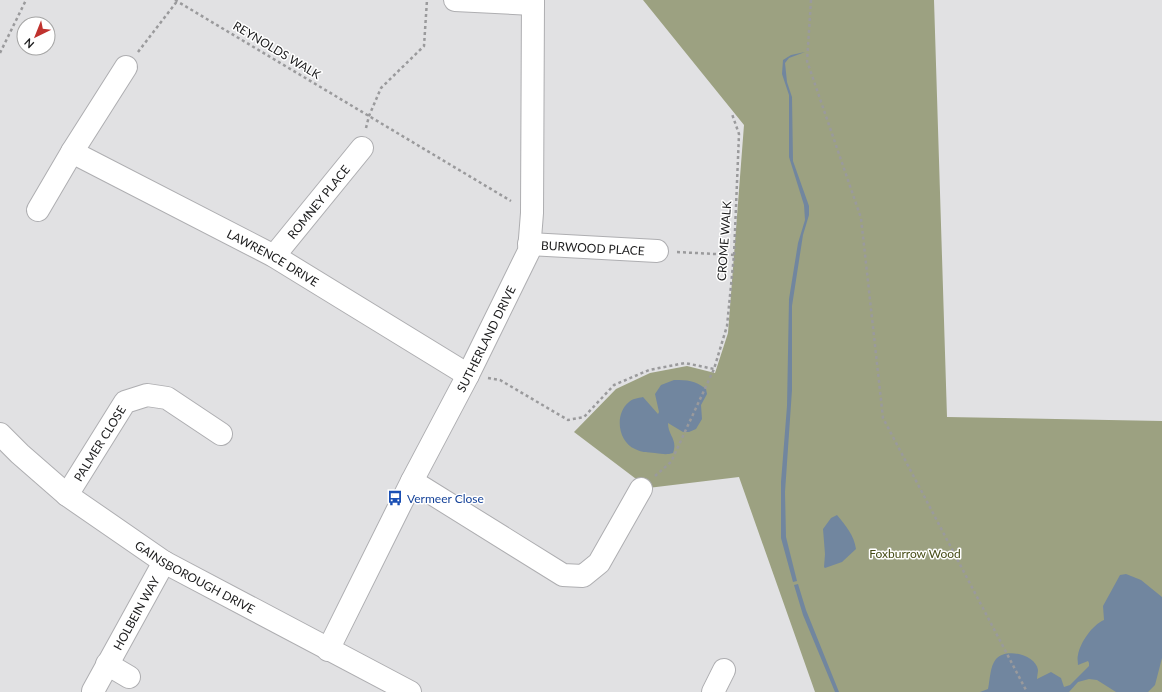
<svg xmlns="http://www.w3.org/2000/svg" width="1162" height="692" font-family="Lato,sans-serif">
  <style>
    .forest { fill: #9ca181 }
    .water { fill: #71869f }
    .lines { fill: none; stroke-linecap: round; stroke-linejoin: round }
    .minor-casing { stroke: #aeaeb1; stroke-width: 24 }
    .path { stroke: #9a9a9c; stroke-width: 2.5; stroke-dasharray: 3 3; stroke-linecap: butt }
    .minor { stroke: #fff; stroke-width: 22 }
    .labels { text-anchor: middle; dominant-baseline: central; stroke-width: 3; stroke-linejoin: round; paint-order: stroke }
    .street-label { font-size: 12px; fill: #1b1b1c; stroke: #fff }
    .transit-label { font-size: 12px; fill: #164399; stroke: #fff; text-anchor: start }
    .park-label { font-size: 12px; fill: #474d17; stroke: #fff }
  </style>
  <rect width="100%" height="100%" fill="#e1e1e3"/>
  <path class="forest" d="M643,0H934L947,417L1162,421V692H815L739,477L648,488L574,432L616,389L650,373L687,366L715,373L728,333L744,125Z"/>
  <path class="water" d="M805,52L789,58L785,63L787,82L792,97L793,161L809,206V215L803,235L792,306V390L785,492L786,537L797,581L793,582L781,538V482L787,406L789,299L798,243L805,220L804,205L789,157V95L782,74L783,60L791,55Z
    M674,380C688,380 694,380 706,389L707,394L701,405L702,419L696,429L689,432H683L668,423C668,436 678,439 673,453C666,455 663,454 655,453C647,452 643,453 635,449C618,442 614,414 629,402C632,399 638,398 643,397L658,414L659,412L655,394L661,385Z
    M837,515C846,526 854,535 856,549L842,562L825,568L824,567L825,554L823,529L831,518Z
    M1126,574L1141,580L1162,597V658L1155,685L1148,692H1116L1097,680L1089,679L1078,682L1069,692H980L988,689C990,679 990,666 996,659C1006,647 1036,655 1038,670C1038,672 1037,677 1037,679L1051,672L1061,678L1064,687L1070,685L1089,666V663L1088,661L1078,665C1078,662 1077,658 1078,655C1080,643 1092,625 1104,620L1103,606L1120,575Z
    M798,584L806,610L839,692H835L803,615L794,585Z"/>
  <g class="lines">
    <g class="minor-casing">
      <g id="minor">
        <path d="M455,0L533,4"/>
        <path id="s1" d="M72,152L274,256L468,375"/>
        <path d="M38,210L72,152L126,67"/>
        <path id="s2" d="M529,244L657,251"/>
        <path id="s3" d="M274,256L362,148"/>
        <path id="s4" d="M0,434L20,454L67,495L164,562L410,692"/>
        <path d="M412,481L563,575L583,576L599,563L641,489"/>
        <path id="s5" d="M67,495L125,402L147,395L167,398L221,434"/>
        <path id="s6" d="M328,650L412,481L468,375L529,251L532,213L533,0"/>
        <path d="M107,664L129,677"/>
        <path id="s7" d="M93,691L164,562"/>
        <path d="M713,692L724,670"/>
      </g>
    </g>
    <path class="path" d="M175,0L511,201
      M811,0L807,61L861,218L883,418L1027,692
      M138,52L178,0
      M0,53L26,0
      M366,128L369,116L381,88L424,46L427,0
      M677,252L734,255
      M488,378L500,380L568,420L584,417L614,385L649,370L685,363L714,369
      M655,476L671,462L714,369L727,326L734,255L739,134L732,114"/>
    <use href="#minor" class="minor"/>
  </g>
  <defs>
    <g id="bus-bare" transform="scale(1.2)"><path d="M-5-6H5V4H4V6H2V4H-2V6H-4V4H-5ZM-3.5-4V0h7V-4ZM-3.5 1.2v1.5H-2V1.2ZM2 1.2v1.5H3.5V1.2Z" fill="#1a4fb4" stroke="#fff" stroke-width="2.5" paint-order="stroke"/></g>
  </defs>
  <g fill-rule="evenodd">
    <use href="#bus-bare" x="395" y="498"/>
  </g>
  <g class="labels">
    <g class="street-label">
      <text transform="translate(277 50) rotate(31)">REYNOLDS WALK</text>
      <text stroke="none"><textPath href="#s3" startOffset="70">ROMNEY PLACE</textPath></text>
      <text transform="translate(724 241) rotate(-86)">CROME WALK</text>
      <text stroke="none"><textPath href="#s2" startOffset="64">BURWOOD PLACE</textPath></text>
      <text stroke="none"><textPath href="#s1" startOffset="227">LAWRENCE DRIVE</textPath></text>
      <text stroke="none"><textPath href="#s6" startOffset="349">SUTHERLAND DRIVE</textPath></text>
      <text stroke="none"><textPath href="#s5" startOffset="61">PALMER CLOSE</textPath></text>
      <text stroke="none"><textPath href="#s4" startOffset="243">GAINSBOROUGH DRIVE</textPath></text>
      <text stroke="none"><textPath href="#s7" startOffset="89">HOLBEIN WAY</textPath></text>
    </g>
    <g class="transit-label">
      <text x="407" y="498">Vermeer Close</text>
    </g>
    <g class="park-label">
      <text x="915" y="553">Foxburrow Wood</text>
    </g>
  </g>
  <g transform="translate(36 36) rotate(223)"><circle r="19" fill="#ffffff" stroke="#a4a4a4"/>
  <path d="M0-3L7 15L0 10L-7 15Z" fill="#c0322e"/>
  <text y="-6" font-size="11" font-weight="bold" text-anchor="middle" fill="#1b1b1c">N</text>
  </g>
</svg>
